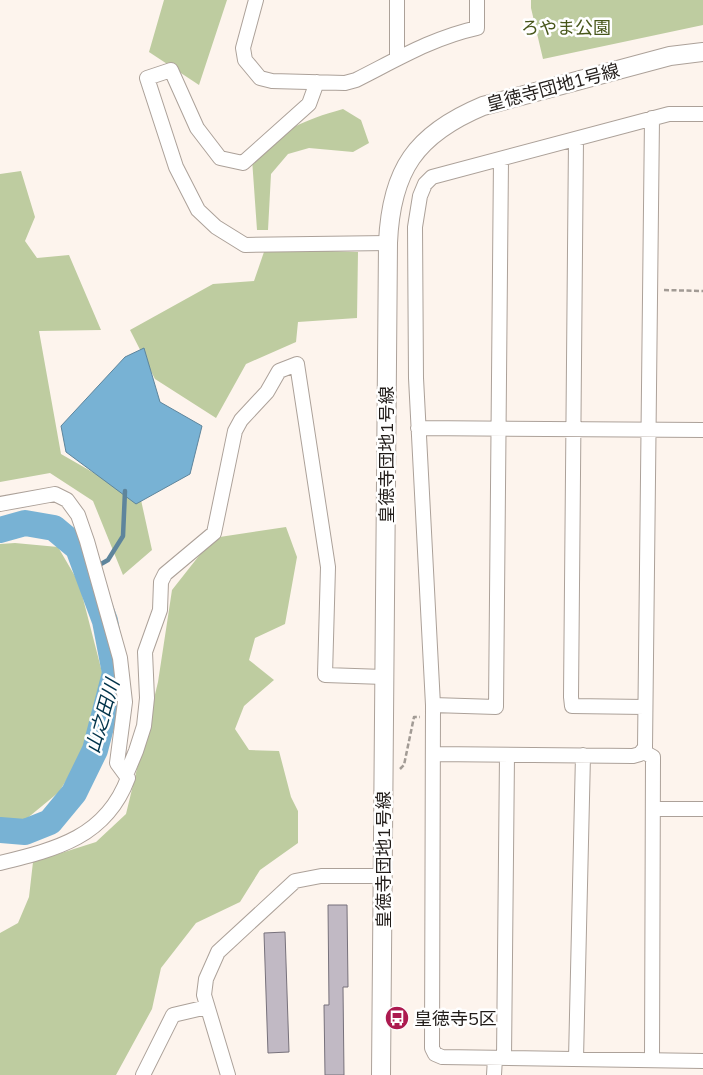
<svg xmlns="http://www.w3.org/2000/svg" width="703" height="1075" font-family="Mulish,'Noto Sans JP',sans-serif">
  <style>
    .green { fill: #becca0 }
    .water { fill: #78b2d4; stroke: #5e859c }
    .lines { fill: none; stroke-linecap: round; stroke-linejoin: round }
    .stream { stroke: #5e859c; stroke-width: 4.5 }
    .river { stroke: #78b2d4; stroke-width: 26 }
    .building { fill: #c1b9c4; stroke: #77717b }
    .minor-casing { stroke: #aca199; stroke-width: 16 }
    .tertiary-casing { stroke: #aca199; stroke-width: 20 }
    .path { stroke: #a29b95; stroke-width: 2.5; stroke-dasharray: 5 2.5; stroke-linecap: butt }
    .minor { stroke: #fff; stroke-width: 14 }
    .tertiary { stroke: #fff; stroke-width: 18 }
    .labels { text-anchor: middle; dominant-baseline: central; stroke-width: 5; stroke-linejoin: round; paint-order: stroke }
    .park-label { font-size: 18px; fill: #47561a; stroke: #fff }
    .street-label { font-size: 18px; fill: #221d1a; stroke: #fff }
    .poi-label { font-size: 18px; fill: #221d1a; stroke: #fff; text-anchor: start }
    .water-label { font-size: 19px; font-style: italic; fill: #00334a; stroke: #fff }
  </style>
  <rect width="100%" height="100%" fill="#fdf4ed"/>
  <path class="green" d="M164,0H227L199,85L149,52Z
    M531,0H703V25L543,59L531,8Z
    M343,109L361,120L369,143L353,152L309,148L288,154L271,174L268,230H257L252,159C284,129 301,121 343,109Z
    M21,171L35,217L25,241L37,258L69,255L101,330L39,331L61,454L141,500L152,550L123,575L93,501L50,473L0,482V174Z
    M265,249L358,252L357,318L298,322L296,342L246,364L216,418L155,379L130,330L213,284L254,281Z
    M286,527L297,557L285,624L255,638L249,660L274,680L244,706L235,729L249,750L279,751L291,797L298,811V843L260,870L240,902L196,923L161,968L152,1009L116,1075H0V933L18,923L29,897L33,862L96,842L126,814L158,682L172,590L213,538Z
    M15,543L58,547L79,583L103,676L86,748L59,792L25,820L0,818V544Z"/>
  <path class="water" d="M144,348L160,402L202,426L190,474L136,504L66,452L61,426L125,357Z"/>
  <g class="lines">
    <path class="stream" d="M87,572L108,560L123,536L125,491"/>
    <path class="river" d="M0,530L25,523L54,528L78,548L105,621L115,673L95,750L74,793L50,822L25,832L0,830"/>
  </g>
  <path class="building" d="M328,905H347L348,987H343L344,1075H325L324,1005H329Z
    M285,932L289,1052L268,1053L264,933Z"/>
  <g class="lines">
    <g class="minor-casing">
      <path id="minor" d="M256,0L243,48L245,60L260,78L272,81L345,83L356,80C396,60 432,38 477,28V0
        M397,58V0
        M317,82L309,104L243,163L220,158L197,128L171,70L147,78L176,167L198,210L216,227L245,245L388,243
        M703,114H669L432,177L425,184L420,196L415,227L416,378L433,705L432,1048L435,1054L442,1057L703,1061
        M576,139L571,697L572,706L645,707
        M418,428L703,430
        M0,504L55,494L67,500L78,515L87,541L120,658L125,702L117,763L128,778C106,837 57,849 0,863
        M433,705L496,707L501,159
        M642,751L653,757L652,1060
        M433,754L633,756L640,754L645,748L652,118
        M126,775L136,751L144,726L147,698L145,652L160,610L161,582L165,574L214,533L235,431L241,420L267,392L279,371L297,364L328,567L325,675L384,677
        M653,809H703
        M504,1058L507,755
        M576,1059L583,755
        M143,1075L173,1015L207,1007
        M228,1075L204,995L206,979L218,952L295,881L321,876H383
        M494,1075L495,1058"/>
    </g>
    <g class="tertiary-casing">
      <path id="tertiary" d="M381,1075L388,243C391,170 416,134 483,106L670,56L703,52"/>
    </g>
    <path class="path" d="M664,290L703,291
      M400,769L404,765L414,717H420"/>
    <use href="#minor" class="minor"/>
    <use href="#tertiary" class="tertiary"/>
  </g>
  <defs>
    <g id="bus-disc" transform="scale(1.25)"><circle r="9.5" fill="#ac1a4f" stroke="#fff"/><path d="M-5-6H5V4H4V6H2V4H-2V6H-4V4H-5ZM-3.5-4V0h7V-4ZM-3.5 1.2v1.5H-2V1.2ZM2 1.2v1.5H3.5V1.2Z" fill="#fff"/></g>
  </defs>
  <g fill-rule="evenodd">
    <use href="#bus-disc" x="397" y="1018"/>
  </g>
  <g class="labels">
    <g class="park-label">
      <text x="566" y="27">ろやま公園</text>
    </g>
    <g class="street-label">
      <text transform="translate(553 87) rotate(-15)">皇徳寺団地1号線</text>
      <text transform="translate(386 455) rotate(-90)">皇徳寺団地1号線</text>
      <text transform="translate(383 860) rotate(-90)">皇徳寺団地1号線</text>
    </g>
    <g class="poi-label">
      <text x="414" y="1018">皇徳寺5区</text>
    </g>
    <g class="water-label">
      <text transform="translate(102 716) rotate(-74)">山之田川</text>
    </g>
  </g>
</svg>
